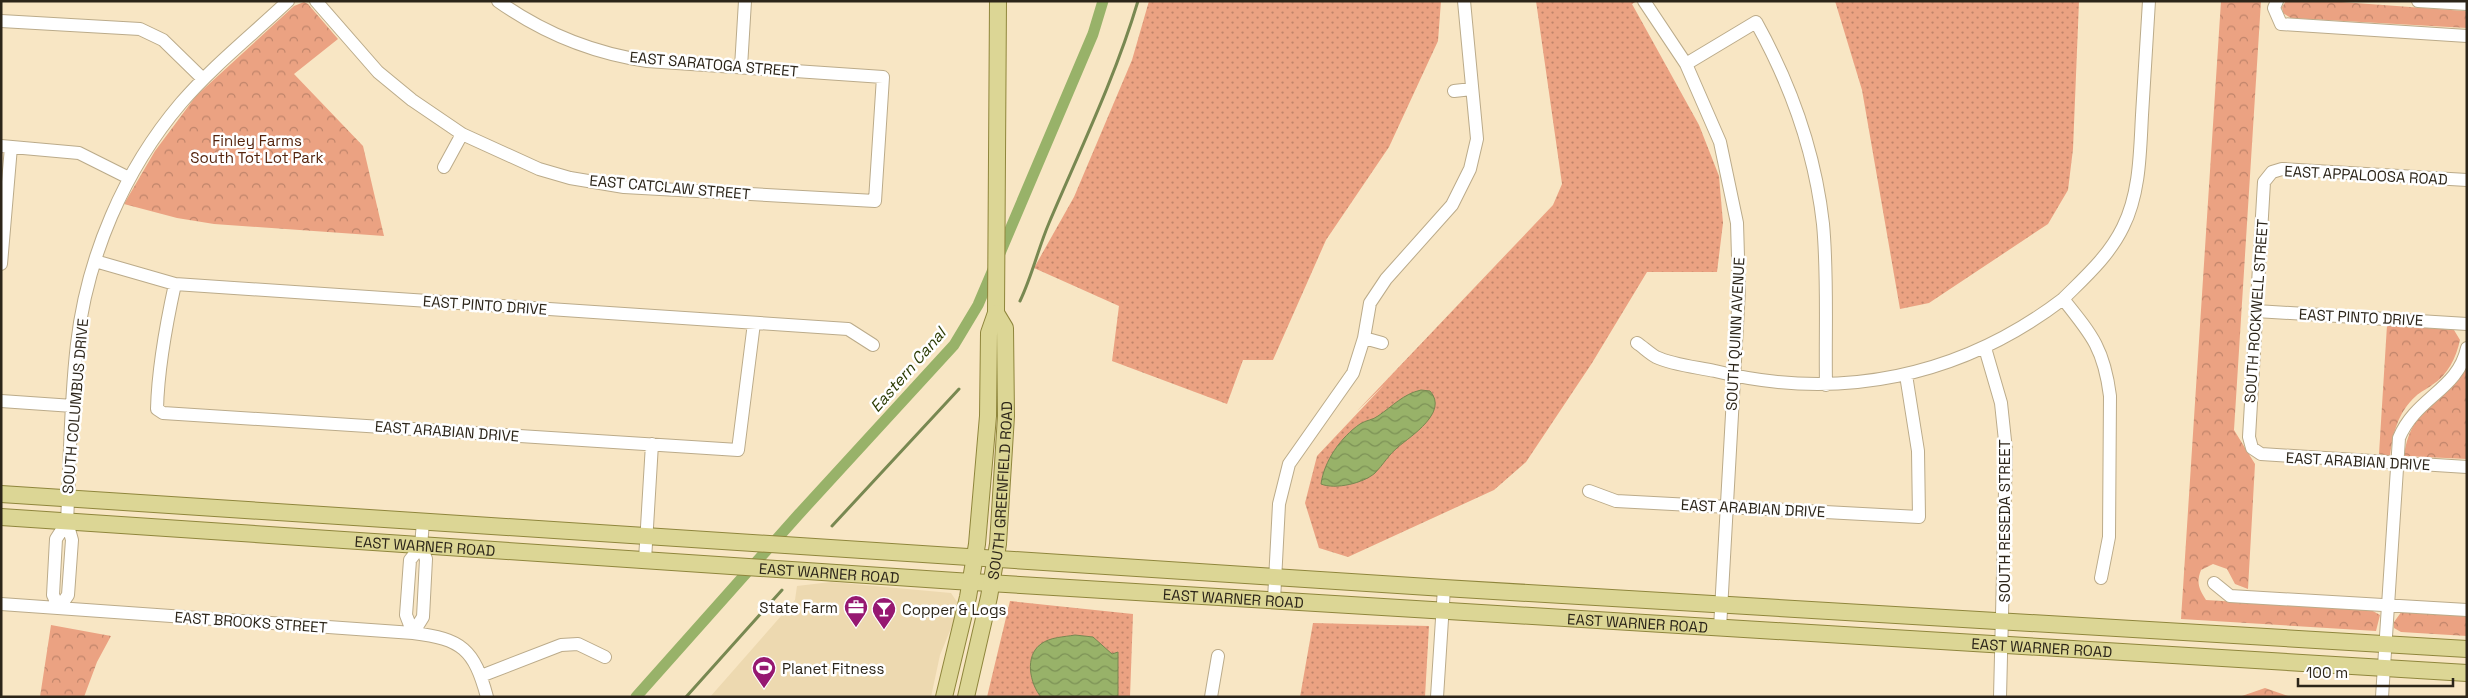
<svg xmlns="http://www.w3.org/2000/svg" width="2468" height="698" font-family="'Space Grotesk',sans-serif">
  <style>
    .built { fill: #edd9b0 }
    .grass { fill: url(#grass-dots) }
    .forest { fill: url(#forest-crowns) }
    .water { fill: url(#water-waves); stroke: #788851 }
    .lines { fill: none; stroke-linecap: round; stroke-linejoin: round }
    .stream { stroke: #788851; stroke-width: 3 }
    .canal { stroke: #98b269; stroke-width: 11 }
    .minor-casing { stroke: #bbab8a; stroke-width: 14 }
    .major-casing { stroke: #8f863c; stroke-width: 18 }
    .minor { stroke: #fff; stroke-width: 12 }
    .major { stroke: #dcd695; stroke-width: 16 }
    .labels { text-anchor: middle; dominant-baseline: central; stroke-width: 5; stroke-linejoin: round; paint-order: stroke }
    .street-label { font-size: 15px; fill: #2c2519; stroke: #fff }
    .park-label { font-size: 15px; fill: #54240d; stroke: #fff }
    .poi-label { font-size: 15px; fill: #2c2519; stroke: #fff; text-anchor: start }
    .water-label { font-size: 16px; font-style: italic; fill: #2c3c04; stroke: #fff }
  </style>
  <defs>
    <pattern id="grass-dots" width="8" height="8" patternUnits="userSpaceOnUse" patternTransform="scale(1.25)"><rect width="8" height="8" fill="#eba282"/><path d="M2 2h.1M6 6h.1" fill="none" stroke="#bf846a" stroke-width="1.8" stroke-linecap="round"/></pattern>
    <pattern id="forest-crowns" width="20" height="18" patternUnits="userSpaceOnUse" patternTransform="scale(1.25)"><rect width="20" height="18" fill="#eba282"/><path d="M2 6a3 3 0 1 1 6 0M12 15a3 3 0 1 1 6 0" fill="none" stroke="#bf846a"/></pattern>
    <pattern id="water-waves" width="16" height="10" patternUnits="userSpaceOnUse" patternTransform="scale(1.25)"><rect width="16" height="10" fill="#98b269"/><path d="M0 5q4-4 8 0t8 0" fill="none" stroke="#7c9156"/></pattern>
  </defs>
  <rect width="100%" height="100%" fill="#f8e6c4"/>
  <path class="built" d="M831,582L951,593L957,602L956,616L940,655L931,697H710L795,600L797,586Z"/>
  <path class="grass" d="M1149,1H1441L1438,41L1389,147L1326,240L1273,360H1243L1227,404L1112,361L1119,306L1034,268L1074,197L1132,60Z
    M1536,1H1637L1632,4L1699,125L1719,176L1723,223L1717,272H1647L1592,363L1526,462L1494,490L1348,557L1319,548L1305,503L1317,456L1384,385L1357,411L1553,205L1562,184Z
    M1835,1H2079L2073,149L2068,190L2048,224L1929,303L1900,309L1862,90Z
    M1010,601L1133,614L1130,697H987Z
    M1313,623L1429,626L1425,697H1300Z"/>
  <path class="forest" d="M2221,1H2261L2234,430L2255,464L2248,589L2235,584L2227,569L2213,564L2201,570C2196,583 2199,589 2206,600L2371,610L2380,615L2376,631L2181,619Z
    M2286,1H2328L2465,11L2467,12V28L2291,18L2283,13L2282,7Z
    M304,2L308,4L338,39L294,74L363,146L384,236L214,224L177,218L124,204L155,151L196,96L294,6Z
    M2387,325L2454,330L2460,340C2456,358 2448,375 2432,385C2427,389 2420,392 2416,396C2398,412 2393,433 2390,456L2379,454Z
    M2467,365V459L2404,456C2409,414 2439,394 2467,365Z
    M2402,611L2467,615V636L2401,632L2394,628V622Z
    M51,625L111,636L97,662L84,697H40Z
    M2265,688L2291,697H2239Z"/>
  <path class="water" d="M1421,390L1430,391C1449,412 1411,436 1398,447C1389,454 1383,465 1375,473C1364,483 1335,490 1321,484C1324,461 1341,437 1360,424C1366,420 1373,420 1378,416C1393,406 1403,394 1421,390Z
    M1075,635L1093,637L1112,654L1118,652V697H1041C1030,684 1024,656 1041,644C1050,637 1064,637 1075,635Z"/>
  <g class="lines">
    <path class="stream" d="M1020,301C1032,276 1038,249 1049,223C1080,150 1115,78 1138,1
      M832,526L959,389
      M686,697L782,590"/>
    <path class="canal" d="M636,697L799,514L954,345L978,305L1093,34L1103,1"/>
    <g class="minor-casing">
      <path id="minor" d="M316,1L378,72L412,100L462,134L539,169L570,178L624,187L875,201L883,77L647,61C592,53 543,33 498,1
        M1644,1L1686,64L1720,142L1737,223L1739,290L1720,628
        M2277,1L2274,8L2281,24L2467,36
        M2418,1L2467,4
        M1,21L140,29L163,40L203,79
        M1686,64L1756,22C1791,85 1815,152 1823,224C1828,277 1825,331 1826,385
        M741,67L745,1
        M1454,91L1472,89
        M1,146L79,153L129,178
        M444,167L462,134
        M2467,180L2282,169L2272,172L2264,182L2249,437L2252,448L2261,454L2467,467
        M95,261L175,284L848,329L873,345
        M1,264L11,147
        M175,284C166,325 158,367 157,409L163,413L738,450L754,323
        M2256,311L2467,324
        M1364,338L1382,343
        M1637,343C1643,347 1649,353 1656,357C1673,365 1696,367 1715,371C1839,402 1961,377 2063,299
        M1985,348L2001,403L2006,450L2000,697
        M1,401L73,406
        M1589,491L1616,501L1919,517L1918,451L1906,375
        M645,560L652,444
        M2101,578L2109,537L2110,396C2104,349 2092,335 2063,299C2085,277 2109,256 2123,227C2140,193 2140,152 2142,115C2144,77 2147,39 2149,1
        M2214,583L2230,596L2467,610
        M1274,600L1279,504L1289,464L1353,373L1364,338L1370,303L1386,279L1452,205L1470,169L1477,139L1464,1
        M1,604L413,633C462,639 474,649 487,697
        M59,608L68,595L72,540L67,522C70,463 70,403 77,344C87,257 124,170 181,103C213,66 252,35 288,1
        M59,608L53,595L56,539L67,522
        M413,633L423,617L426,559L421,546L423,522
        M413,633L406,615L410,560L421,546
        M481,676L561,645L578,644L605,657
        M1211,697L1218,656
        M1437,697L1444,588
        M2382,697L2399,438C2416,397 2458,390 2467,348"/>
    </g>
    <g class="major-casing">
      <g id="major">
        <path d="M1,494L1444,588L2467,649"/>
        <path id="s1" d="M1,517L956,581L2467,673"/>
        <path d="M944,697L968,597L977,544L988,416L989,333L996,313L998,1"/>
        <path id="s2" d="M966,697L989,597L998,544L1006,416L1005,328L996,313"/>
      </g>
    </g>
    <use href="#minor" class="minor"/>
    <use href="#major" class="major"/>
  </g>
  <defs>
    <g id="office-pin" transform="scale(1.25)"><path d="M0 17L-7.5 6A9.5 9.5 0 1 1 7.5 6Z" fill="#961871" stroke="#fff"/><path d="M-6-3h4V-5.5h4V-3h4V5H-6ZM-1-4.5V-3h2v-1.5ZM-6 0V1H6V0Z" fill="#fff"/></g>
    <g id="bar-pin" transform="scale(1.25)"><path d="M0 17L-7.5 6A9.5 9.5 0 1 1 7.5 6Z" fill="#961871" stroke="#fff"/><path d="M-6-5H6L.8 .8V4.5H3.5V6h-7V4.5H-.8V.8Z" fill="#fff"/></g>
    <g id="stadium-pin" transform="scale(1.25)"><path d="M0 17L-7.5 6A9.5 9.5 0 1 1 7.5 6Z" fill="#961871" stroke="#fff"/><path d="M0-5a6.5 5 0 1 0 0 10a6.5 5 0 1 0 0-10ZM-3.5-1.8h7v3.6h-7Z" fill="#fff"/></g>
  </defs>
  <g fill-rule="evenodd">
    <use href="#office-pin" x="856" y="607"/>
    <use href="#bar-pin" x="884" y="609"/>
    <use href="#stadium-pin" x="764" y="668"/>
  </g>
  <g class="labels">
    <g class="street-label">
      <text transform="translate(714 64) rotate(5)">EAST SARATOGA STREET</text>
      <text transform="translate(2366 175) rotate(3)">EAST APPALOOSA ROAD</text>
      <text transform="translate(670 187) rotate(5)">EAST CATCLAW STREET</text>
      <text transform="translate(485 305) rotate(4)">EAST PINTO DRIVE</text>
      <text transform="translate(2256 311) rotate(-86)">SOUTH ROCKWELL STREET</text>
      <text transform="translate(2361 317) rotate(3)">EAST PINTO DRIVE</text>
      <text transform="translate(1735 334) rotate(-87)">SOUTH QUINN AVENUE</text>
      <text transform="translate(75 406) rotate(-85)">SOUTH COLUMBUS DRIVE</text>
      <text transform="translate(447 431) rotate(4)">EAST ARABIAN DRIVE</text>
      <text transform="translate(2358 461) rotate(3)">EAST ARABIAN DRIVE</text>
      <text stroke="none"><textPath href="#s2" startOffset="210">SOUTH GREENFIELD ROAD</textPath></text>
      <text transform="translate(1753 508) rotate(3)">EAST ARABIAN DRIVE</text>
      <text transform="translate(2004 521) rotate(-90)">SOUTH RESEDA STREET</text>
      <text stroke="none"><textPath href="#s1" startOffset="425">EAST WARNER ROAD</textPath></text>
      <text stroke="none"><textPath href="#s1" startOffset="830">EAST WARNER ROAD</textPath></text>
      <text stroke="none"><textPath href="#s1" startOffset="1235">EAST WARNER ROAD</textPath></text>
      <text transform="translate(251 622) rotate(4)">EAST BROOKS STREET</text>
      <text stroke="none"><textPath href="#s1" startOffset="1640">EAST WARNER ROAD</textPath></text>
      <text stroke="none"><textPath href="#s1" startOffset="2045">EAST WARNER ROAD</textPath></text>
    </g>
    <g class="park-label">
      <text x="257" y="140">Finley Farms<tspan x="257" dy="17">South Tot Lot Park</tspan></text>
    </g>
    <g class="poi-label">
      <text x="838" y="607" text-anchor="end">State Farm</text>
      <text x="902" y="609">Copper &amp; Logs</text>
      <text x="782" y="668">Planet Fitness</text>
    </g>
    <g class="water-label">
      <text transform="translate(908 370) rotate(-49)">Eastern Canal</text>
    </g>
  </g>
  <rect width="2468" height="698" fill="none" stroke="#2c2519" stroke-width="5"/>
  <path d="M2298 678v8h155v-8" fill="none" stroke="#2c2519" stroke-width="2.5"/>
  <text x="2306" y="678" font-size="15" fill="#2c2519" stroke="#ffffff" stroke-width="4" paint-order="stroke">100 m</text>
</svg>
